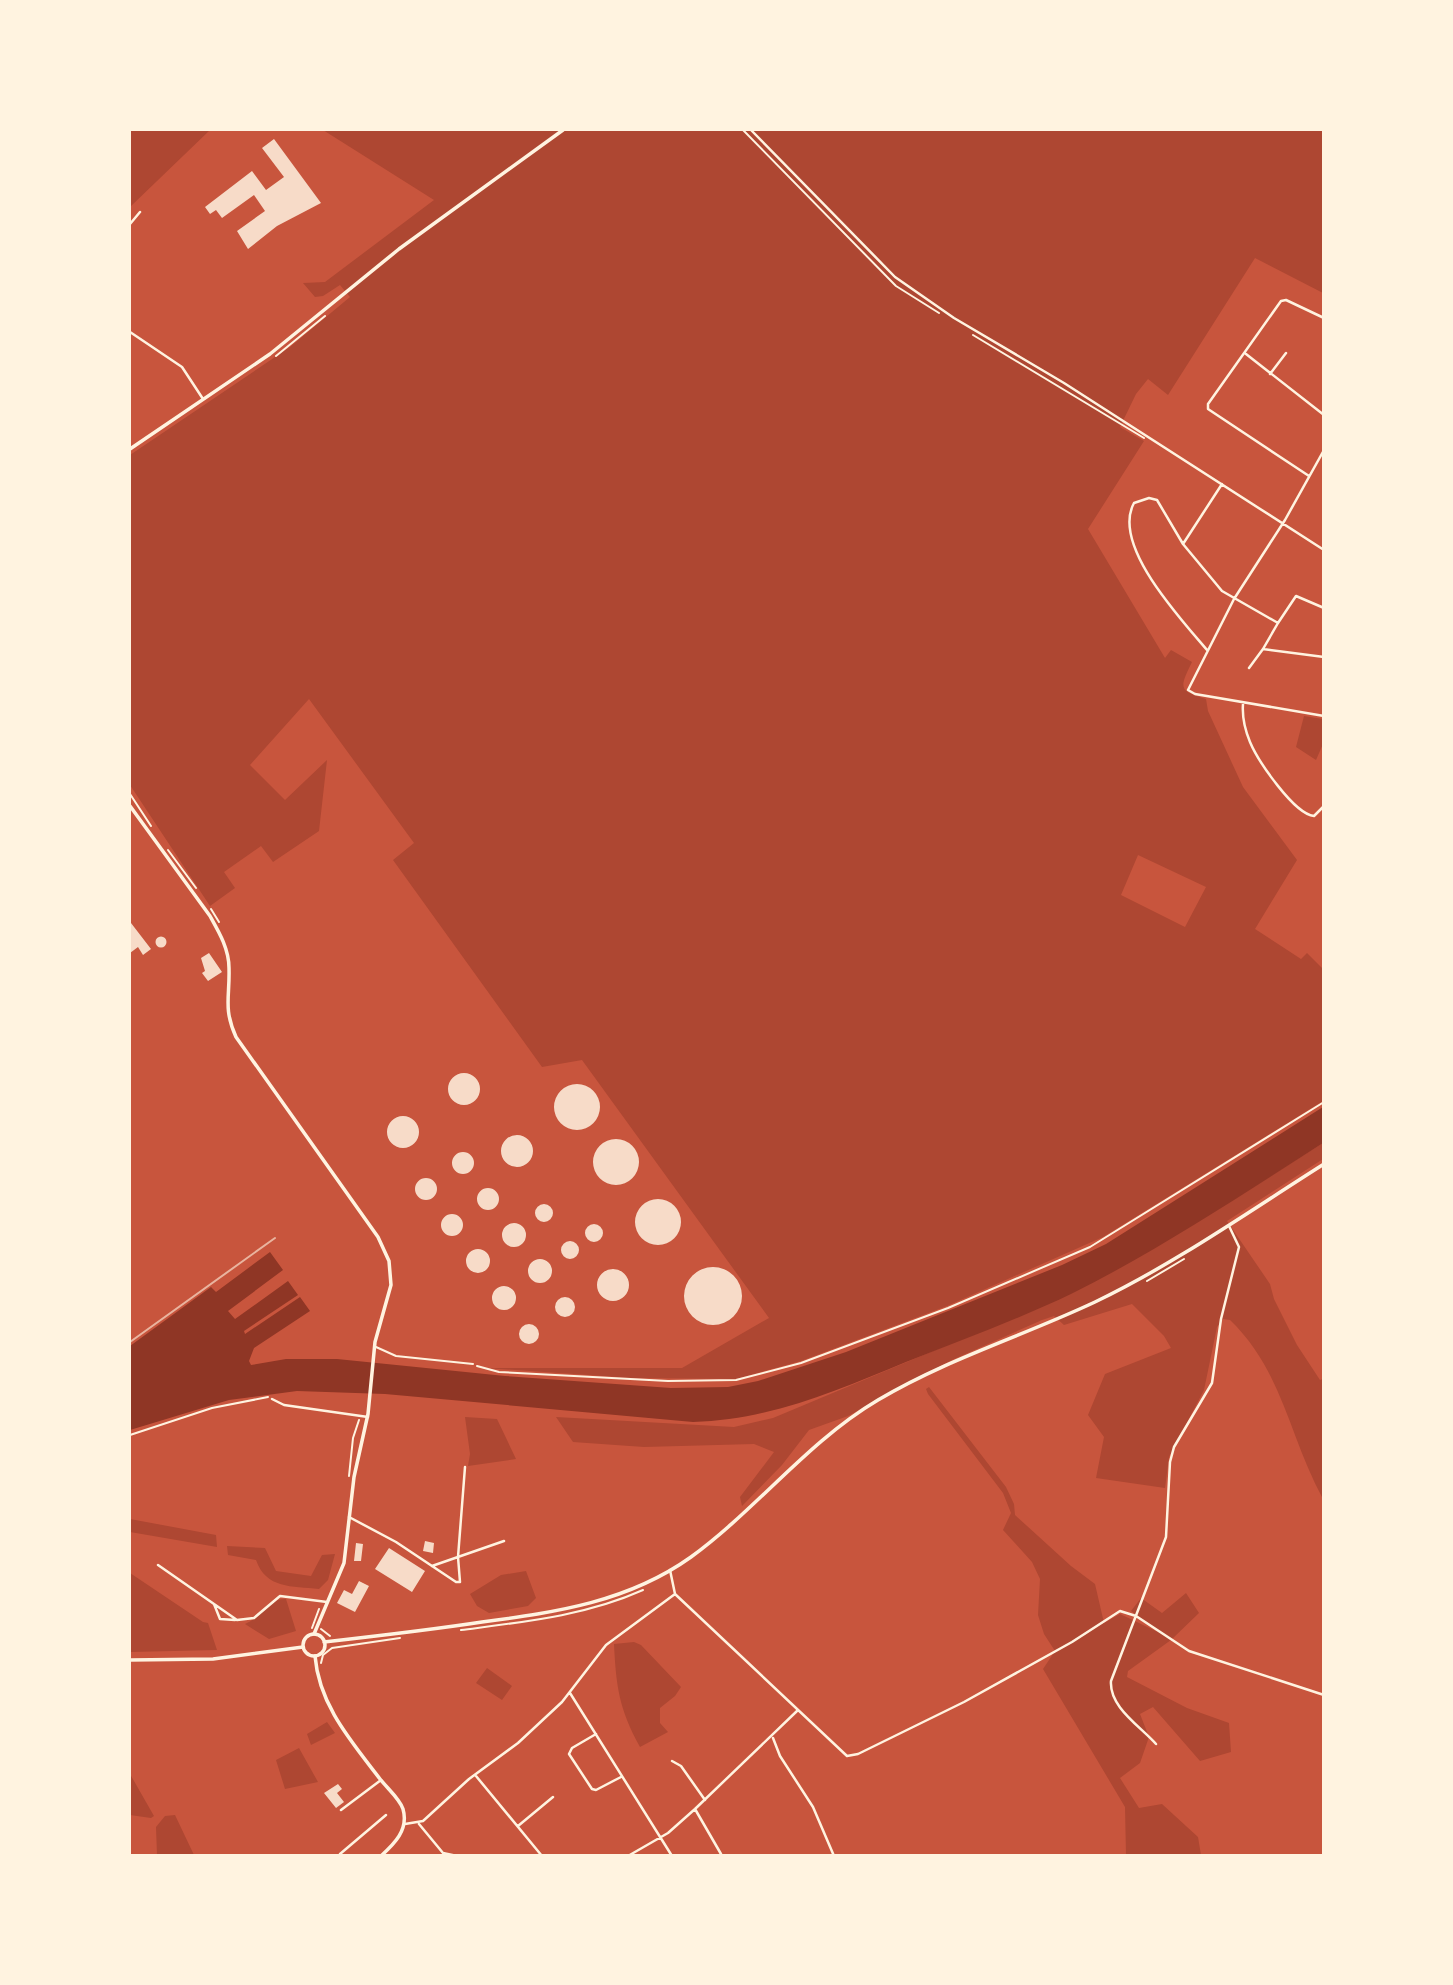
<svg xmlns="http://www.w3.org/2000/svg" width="1453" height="1985" font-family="Cabin,sans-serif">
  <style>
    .green { fill: #ae4732; fill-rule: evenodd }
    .water { fill: #8f3625 }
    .building { fill: #f7dbc8 }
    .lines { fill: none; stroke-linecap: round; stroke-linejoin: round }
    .path { stroke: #fff3e0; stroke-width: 2 }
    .service { stroke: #fff3e0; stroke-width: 2 }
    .minor { stroke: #fff3e0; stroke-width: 2.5 }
    .tertiary { stroke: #fff3e0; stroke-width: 3.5 }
    .secondary { stroke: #fff3e0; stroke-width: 3.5 }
    .rail { stroke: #e9b49f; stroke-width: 2 }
  </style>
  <rect width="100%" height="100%" fill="#c8553d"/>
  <path class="green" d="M130,130H210L130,207Z
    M323,130H1323V293L1255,258L1168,395L1148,379L1136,394L1120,427L1144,441L1088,529L1165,658L1171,650L1192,662C1180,687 1177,691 1206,699L1208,711L1243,787L1297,860L1255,929L1301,959L1307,953L1323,969V1101L1103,1237L947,1306L801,1361L736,1379L632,1378L485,1368H682L769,1318L582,1060L542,1067L393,860L414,843L309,699L250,765L285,800L327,760L319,831L273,862L261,846L224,872L235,888L210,906L130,785V455L290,347L350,297L340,285L323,296L315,297L303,283L325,282L434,200ZM1138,855L1206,887L1185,927L1121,895Z
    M1304,716L1323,719V744L1316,760L1296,747Z
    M1323,1143V1159L1227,1221L1270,1284L1274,1299L1297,1345L1320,1380L1323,1379V1499C1289,1437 1283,1371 1230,1320L1223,1319L1217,1327L1204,1390L1169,1457L1165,1488L1096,1478L1104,1437L1088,1415L1105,1374L1171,1348L1164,1336L1132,1304L1064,1325L1054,1316L1042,1320L952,1360L848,1416L809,1430L782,1465L742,1506L740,1497L774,1452L754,1444L644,1447L573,1442L556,1417L734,1427L773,1418L1074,1292L1217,1210Z
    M929,1387L1006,1487L1014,1504L1015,1515L1071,1566L1095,1584L1104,1623L1120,1614L1160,1633L1131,1611L1141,1598L1162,1613L1186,1593L1199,1613L1171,1640L1128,1671L1127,1677L1187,1708L1229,1723L1231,1752L1200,1761L1153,1707L1140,1714L1149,1737L1140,1763L1120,1778L1139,1808L1162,1804L1198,1837L1201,1855H1126L1125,1807L1043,1669L1055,1651L1044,1634L1038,1615L1040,1579L1032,1562L1003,1530L1011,1513L1003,1493L928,1394L926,1389Z
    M465,1417L497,1419L516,1459L468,1466L470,1454Z
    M130,1519L216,1535L217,1547L130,1532Z
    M227,1546L265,1548L276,1571L311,1576L322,1555L335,1554L328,1580L319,1589C292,1586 266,1589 256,1560L228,1555Z
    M526,1571L536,1598L528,1606L489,1613L477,1606L470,1594L501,1575Z
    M130,1573L203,1622L208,1623L217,1650L130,1652Z
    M286,1599L296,1631L269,1639L245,1624C261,1618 268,1598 286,1599Z
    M634,1642L641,1645L681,1687L675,1696L660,1708V1723L668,1732L640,1747C619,1709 616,1686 614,1644Z
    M487,1668L512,1686L502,1700L476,1683Z
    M327,1722L335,1733L311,1745L307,1734Z
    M299,1748L318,1782L285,1789L276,1760Z
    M130,1774L154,1816L151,1818L130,1815Z
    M175,1815L194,1855H157L156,1827L165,1816Z"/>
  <path class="water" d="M1323,1107V1143C1242,1195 1159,1250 1073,1293C1019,1319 962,1340 906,1362C836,1391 769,1420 693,1422L385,1394L297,1391L229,1400L130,1430V1346L211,1287L216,1292L270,1252L283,1270L228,1311L235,1319L288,1281L298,1295L244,1331L245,1334L300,1297L310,1311L254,1348L249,1361L251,1365L286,1359H337L505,1376L671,1388L728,1387L758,1381L846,1352L1062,1265L1106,1244Z"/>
  <path class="building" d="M274,139L321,203L277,226L248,249L237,231L265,211L254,195L222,218L216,210L210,214L205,207L252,171L266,190L284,177L262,148Z
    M131,923L151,949L143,955L138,947L130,953Z
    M155.5 942a5.5 5.5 0 1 1 11 0a5.5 5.5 0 1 1-11 0Z
    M209,953L222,972L208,981L202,973L205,971L201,958Z
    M448 1089a16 16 0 1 1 32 0a16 16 0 1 1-32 0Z
    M554 1107a23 23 0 1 1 46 0a23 23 0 1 1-46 0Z
    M387 1132a16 16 0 1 1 32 0a16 16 0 1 1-32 0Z
    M501 1151a16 16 0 1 1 32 0a16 16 0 1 1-32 0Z
    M593 1162a23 23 0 1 1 46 0a23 23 0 1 1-46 0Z
    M452 1163a11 11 0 1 1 22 0a11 11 0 1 1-22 0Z
    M415 1189a11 11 0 1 1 22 0a11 11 0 1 1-22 0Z
    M477 1199a11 11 0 1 1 22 0a11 11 0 1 1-22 0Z
    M635 1222a23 23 0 1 1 46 0a23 23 0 1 1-46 0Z
    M535 1213a9 9 0 1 1 18 0a9 9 0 1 1-18 0Z
    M441 1225a11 11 0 1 1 22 0a11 11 0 1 1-22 0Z
    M502 1235a12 12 0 1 1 24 0a12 12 0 1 1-24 0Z
    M585 1233a9 9 0 1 1 18 0a9 9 0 1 1-18 0Z
    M561 1250a9 9 0 1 1 18 0a9 9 0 1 1-18 0Z
    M466 1261a12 12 0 1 1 24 0a12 12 0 1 1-24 0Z
    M528 1271a12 12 0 1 1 24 0a12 12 0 1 1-24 0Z
    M684 1296a29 29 0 1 1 58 0a29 29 0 1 1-58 0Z
    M597 1285a16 16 0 1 1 32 0a16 16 0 1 1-32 0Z
    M492 1298a12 12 0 1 1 24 0a12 12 0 1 1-24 0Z
    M555 1307a10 10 0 1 1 20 0a10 10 0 1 1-20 0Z
    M519 1334a10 10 0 1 1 20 0a10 10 0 1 1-20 0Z
    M425,1541L434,1543L433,1553L423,1551Z
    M356,1543L363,1544L361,1561H354Z
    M389,1548L425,1571L412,1592L375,1569Z
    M359,1581L369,1586L355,1612L337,1603L344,1590L352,1594Z
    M338,1784L342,1789L337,1793L344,1802L336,1808L324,1793Z"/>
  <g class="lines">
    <path class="path" d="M743,130L896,286L939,313
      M973,335L1144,438
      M276,356L325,316
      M130,794L151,826
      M168,850L196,888
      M211,909L219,922
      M1147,1281L1184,1259
      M477,1366L499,1372L668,1381L736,1380L801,1363L948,1308L1090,1247L1324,1102
      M130,1435L212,1408L268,1397
      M349,1476L353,1438L359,1420
      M312,1628L319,1609
      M321,1629L330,1636
      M461,1630C523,1622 585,1616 643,1590
      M321,1663L323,1655L332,1648L400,1638"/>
    <path class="service" d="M376,1347L396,1356L473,1364"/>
    <path class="minor" d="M751,130L895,277L954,318L1064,383L1324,550
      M130,224L140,212
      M130,332L182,367L203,399
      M1246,354L1324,415
      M1270,374L1286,353
      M1324,450L1285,520L1234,599L1188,690L1195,694L1324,716
      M1309,476L1208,409V404L1281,301L1286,300L1324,318
      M1222,484L1183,544L1222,591L1278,623L1263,649L1324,657
      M1183,544L1157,500L1149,498L1134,503C1111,545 1181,619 1207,650
      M1278,623L1296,596L1324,608
      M1249,668L1263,649
      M1243,704C1242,717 1245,730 1250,742C1258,761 1294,814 1314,816L1324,806
      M272,1399L284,1405L368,1417
      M349,1517L396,1542L456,1582H460L458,1557L465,1467
      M158,1565L237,1620L254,1618L280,1596L327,1602
      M432,1566L504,1541
      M675,1594L847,1756L858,1754L964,1702L1072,1642L1120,1611L1136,1616L1189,1651L1324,1695
      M214,1604L220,1619L235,1620
      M570,1693L672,1856
      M596,1734L572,1748L569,1754L592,1789L596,1790L621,1777
      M773,1738L780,1756L813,1807L834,1856
      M1156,1744C1140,1726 1109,1707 1111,1681L1166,1537L1170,1462L1174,1447L1212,1383L1221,1319L1239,1247L1229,1226
      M672,1761L681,1766L705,1800
      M476,1776L542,1856
      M695,1809L721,1854
      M341,1810L381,1780
      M405,1824L423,1821L469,1779L518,1743L562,1702L606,1645L675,1594L670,1570
      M419,1824L443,1853L457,1856
      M518,1826L553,1797
      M340,1854L386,1815
      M628,1856L668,1833L695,1809L797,1711"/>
    <path class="tertiary" d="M130,449L270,354L399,249L563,130
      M130,806L210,916C219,932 229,949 229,968C230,997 223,1008 236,1037L378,1237L389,1261L391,1285L375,1342L368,1414L354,1477L344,1563L314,1634
      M315,1656C319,1705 351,1741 380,1779C387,1788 400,1799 403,1809C409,1830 394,1844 381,1856"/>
    <path class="secondary" d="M303 1645a11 11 0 1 1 22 0a11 11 0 1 1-22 0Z
      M324,1642C377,1636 430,1630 482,1622C557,1612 628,1602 691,1557C757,1509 807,1442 878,1400C947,1359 1023,1336 1095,1302C1176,1263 1248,1212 1324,1164
      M130,1660L213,1659L303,1647"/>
    <path class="rail" d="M130,1342L275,1238"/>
  </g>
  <rect width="1453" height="1985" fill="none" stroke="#fff3e0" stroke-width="262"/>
</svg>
